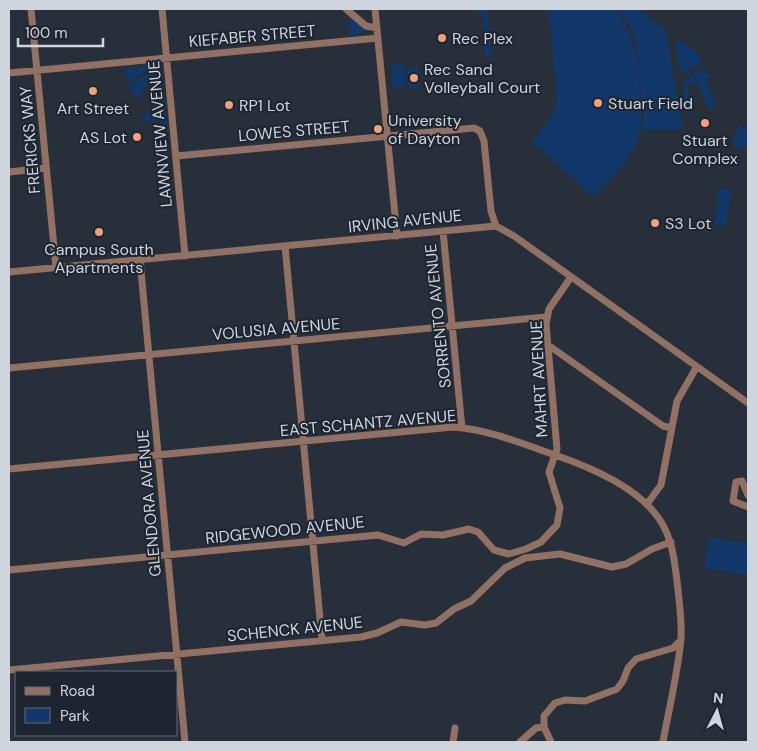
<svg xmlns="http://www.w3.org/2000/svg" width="757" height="751" font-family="'DM Sans',sans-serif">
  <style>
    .green { fill: #113869 }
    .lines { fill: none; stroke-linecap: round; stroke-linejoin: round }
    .minor { stroke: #907163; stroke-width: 7 }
    .poi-dot { fill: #f1a17c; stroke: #1d2530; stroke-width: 2 }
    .labels { text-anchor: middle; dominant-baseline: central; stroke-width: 4; stroke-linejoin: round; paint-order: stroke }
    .street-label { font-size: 16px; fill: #cfd5dc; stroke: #1d2530 }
    .poi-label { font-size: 16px; fill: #cfd5dc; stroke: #1d2530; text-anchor: start }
  </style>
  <rect width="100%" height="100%" fill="#272f3a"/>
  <path class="green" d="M476,9H487L491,56L485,57L482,12H477Z
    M549,9H612C644,37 638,88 642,127C637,155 614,174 595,196H592L533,143V140L552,116L557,101Z
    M616,9H639L666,31L683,129H644L636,42L630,25Z
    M349,16L366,30L358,35H350Z
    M675,38L695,51L702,60L700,65L685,72L679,69Z
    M404,63L406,86L393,87L391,65Z
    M156,65L128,82L124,68Z
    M160,65L164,84L157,88L150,81L142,91L138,100L129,85Z
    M418,67L420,88L409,89L407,68Z
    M702,70L709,74L710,77L706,82L716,106L710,111L697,82L691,84L688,76Z
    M687,78L689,84L686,87L693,104L689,108L692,116L687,114L682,84Z
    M165,98L167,124H161L160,120L141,122V126H139C142,114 156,108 165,98Z
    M739,125L748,130V140L745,150L732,145Z
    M719,189L731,190L726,226L714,224Z
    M709,537L748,544V575L704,568Z"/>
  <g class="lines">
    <path class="minor" d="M31,9L56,268
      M162,9L185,256
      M346,9L366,26L377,28
      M375,9L397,236
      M9,73L378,38
      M176,156L474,128L480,131L484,141L491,211L496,226
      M9,172L46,168
      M443,231L462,428
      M285,246L322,640
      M140,260L185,742
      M9,272L496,226L514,236L748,403
      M548,345L663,426L672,428
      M9,368L546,317
      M9,469L453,427C487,429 523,444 555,455C587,466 631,485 653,511C671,531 674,555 677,581C679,600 682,619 681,638C678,673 669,708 663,742
      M748,495L742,481L736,482L733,501L748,507
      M647,504L661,485L677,401L696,368
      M9,570L378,535L404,543L421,534L443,535L469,529L478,532L494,550L509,554L526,549L541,542L557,525L560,508L549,472L557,449L546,324L549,309L571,277
      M9,670L361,637L377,633L401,622L425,625L436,623L454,609L471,601L505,568L525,558L560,554L612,567L626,564L652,549L671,542
      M544,727V716L555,703L565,700L585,701L617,689L623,681L628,668L636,659L673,648L680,641
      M544,727L551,742
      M453,742L455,728
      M520,742L536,728L544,727"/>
  </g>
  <g class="poi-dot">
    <circle cx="442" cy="38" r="5"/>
    <circle cx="414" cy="78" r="5"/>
    <circle cx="93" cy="91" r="5"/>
    <circle cx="598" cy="103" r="5"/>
    <circle cx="229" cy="105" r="5"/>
    <circle cx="705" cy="123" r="5"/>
    <circle cx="378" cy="129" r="5"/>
    <circle cx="137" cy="137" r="5"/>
    <circle cx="655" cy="223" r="5"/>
    <circle cx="99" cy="232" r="5"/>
  </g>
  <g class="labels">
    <g class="street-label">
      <text transform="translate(252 36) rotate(-5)">KIEFABER STREET</text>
      <text transform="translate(294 131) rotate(-5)">LOWES STREET</text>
      <text transform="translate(160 134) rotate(-95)">LAWNVIEW AVENUE</text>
      <text transform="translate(30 140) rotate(-95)">FRERICKS WAY</text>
      <text transform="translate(405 221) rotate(-6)">IRVING AVENUE</text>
      <text transform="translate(438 316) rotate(-96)">SORRENTO AVENUE</text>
      <text transform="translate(276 329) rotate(-5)">VOLUSIA AVENUE</text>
      <text transform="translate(539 379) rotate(-93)">MAHRT AVENUE</text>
      <text transform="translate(368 423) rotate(-5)">EAST SCHANTZ AVENUE</text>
      <text transform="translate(149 503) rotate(-95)">GLENDORA AVENUE</text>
      <text transform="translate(285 530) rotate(-6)">RIDGEWOOD AVENUE</text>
      <text transform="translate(295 629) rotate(-6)">SCHENCK AVENUE</text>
    </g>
    <g class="poi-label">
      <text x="452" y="38">Rec Plex</text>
      <text x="424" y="69">Rec Sand<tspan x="424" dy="18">Volleyball Court</tspan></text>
      <text x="608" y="103">Stuart Field</text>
      <text x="239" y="105">RP1 Lot</text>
      <text x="93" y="108" text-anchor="middle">Art Street</text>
      <text x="388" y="120">University<tspan x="388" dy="18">of Dayton</tspan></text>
      <text x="127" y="137" text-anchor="end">AS Lot</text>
      <text x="705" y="140" text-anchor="middle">Stuart<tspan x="705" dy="18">Complex</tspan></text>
      <text x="665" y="223">S3 Lot</text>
      <text x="99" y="249" text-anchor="middle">Campus South<tspan x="99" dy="18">Apartments</tspan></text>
    </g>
  </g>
  <rect width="757" height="751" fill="none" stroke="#cfd5dc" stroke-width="20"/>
  <rect x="15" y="671" width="162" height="65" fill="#1d2530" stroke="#646b75"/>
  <rect x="25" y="687" width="25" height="8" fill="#907163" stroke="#646b75"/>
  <text x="60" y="696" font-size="15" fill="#cfd5dc">Road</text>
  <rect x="25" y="708" width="25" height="15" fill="#113869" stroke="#646b75"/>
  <text x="60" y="721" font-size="15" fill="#cfd5dc">Park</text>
  <g transform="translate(717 711) rotate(6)" stroke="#1d2530" stroke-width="4" paint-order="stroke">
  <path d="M0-4L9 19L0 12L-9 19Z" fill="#cfd5dc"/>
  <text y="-8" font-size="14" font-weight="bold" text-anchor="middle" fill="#cfd5dc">N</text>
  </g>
  <path d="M18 38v8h85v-8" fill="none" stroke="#cfd5dc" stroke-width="2.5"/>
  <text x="25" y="38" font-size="15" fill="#cfd5dc" stroke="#1d2530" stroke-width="4" paint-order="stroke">100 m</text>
</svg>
